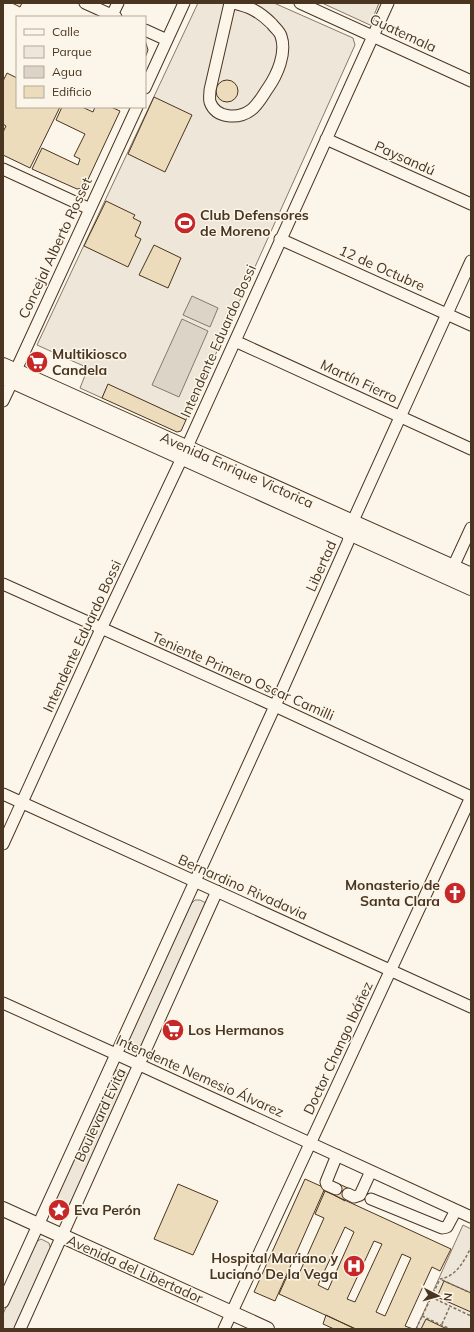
<svg xmlns="http://www.w3.org/2000/svg" width="474" height="1332" font-family="Mulish,sans-serif">
  <style>
    .green { fill: #ede6d9; stroke: #887966 }
    .water { fill: #dcd4c6; stroke: #887966 }
    .building { fill: #ecdcbc; stroke: #4a3520; fill-rule: evenodd }
    .lines { fill: none; stroke-linecap: round; stroke-linejoin: round }
    .minor-casing { stroke: #4a3520; stroke-width: 13 }
    .major-casing { stroke: #4a3520; stroke-width: 16 }
    .path { stroke: #7f6f5c; stroke-width: 1.5; stroke-dasharray: 3 2; stroke-linecap: butt }
    .minor { stroke: #fbf6e9; stroke-width: 11 }
    .major { stroke: #fbf6e9; stroke-width: 14 }
    .labels { text-anchor: middle; dominant-baseline: central; stroke-width: 3; stroke-linejoin: round; paint-order: stroke }
    .street-label { font-size: 14px; fill: #4a3520; stroke: #fbf6e9 }
    .poi-label { font-size: 14px; font-weight: bold; fill: #4a3520; stroke: #fbf6e9; text-anchor: start }
  </style>
  <rect width="100%" height="100%" fill="#fbf6e9"/>
  <path class="green" d="M198,3H274L353,38L355,45L186,420L108,385L102,398L80,388L88,368L37,345Z
    M322,3H379L370,25Z
    M195,900H200L206,903L143,1047C134,1050 130,1047 129,1038L191,904Z
    M117,1070L124,1071L128,1075V1079L65,1217L59,1219L52,1216L50,1210L112,1074Z
    M463,1225L471,1229V1329H416Z
    M41,1239L49,1243L51,1250L16,1329H3V1314L34,1243Z"/>
  <path class="water" d="M192,296L218,308L210,327L183,315Z
    M182,319L208,331L179,397L152,385Z"/>
  <path class="building" d="M12,3H22L20,7Z
    M145,40L148,50L145,58Z
    M7,73L17,78V107H60L30,168L3,155V132L6,126L3,124V81Z
    M216 91a11 11 0 1 1 22 0a11 11 0 1 1-22 0Z
    M154,97L192,115L165,172L128,154Z
    M62,107H82L93,112L95,107H111L120,111L84,188L77,189L32,169L42,148L78,165L80,159L74,156L85,134L56,120Z
    M106,201L135,215L133,218L141,222L135,236L141,239L128,267L84,246Z
    M154,245L181,258L168,288L139,275Z
    M108,384L186,420L181,431L177,432L102,398Z
    M305,1179L325,1188L275,1301L254,1292Z
    M178,1184L218,1201L193,1255L154,1239Z
    M339,1184L350,1189L345,1201L334,1195Z
    M325,1191L451,1249L440,1271L432,1267L405,1326L413,1329H356L279,1294L289,1272L298,1276L324,1218L315,1214ZM345,1227L354,1232L328,1290L318,1285ZM374,1241L382,1244L355,1302L347,1299ZM402,1254L411,1258L385,1316L376,1312Z
    M444,1281L471,1293V1312L437,1297Z
    M326,1315L355,1329H334L323,1324Z
    M426,1319L447,1329H421Z"/>
  <g class="lines">
    <g class="minor-casing">
      <path id="minor" d="M85,3L116,17
        M230,3L210,90C210,93 209,98 210,102C216,119 239,119 251,110C258,105 263,95 268,88C277,75 287,53 281,36C280,32 275,28 272,24C259,11 250,7 233,3
        M300,3L471,81
        M112,15L118,3
        M145,30L167,40
        M145,88L184,3
        M326,139L471,204
        M3,169L90,209
        M280,239L471,325
        M235,341L471,449
        M3,401L12,382L16,370L137,107
        M453,567L471,528
        M3,584L275,706L471,797
        M3,794L471,1007
        M3,844L101,629L182,458L388,3
        M3,1003L140,1065L471,1217
        M336,1189L327,1185L326,1182L337,1155
        M348,1194L354,1197L360,1195L371,1171
        M371,1199L442,1228L447,1227L456,1210
        M3,1302L275,706L348,542L352,523L471,261
        M20,1329L217,891
        M224,1329L471,797"/>
    </g>
    <g class="major-casing">
      <path id="major" d="M3,365L471,575
        M3,377L471,588
        M3,1209L267,1329"/>
    </g>
    <path class="path" d="M442,1280L471,1293
      M431,1297L471,1316
      M422,1316L450,1329
      M442,1324L450,1306
      M416,1329L440,1279C456,1277 465,1260 471,1247"/>
    <use href="#minor" class="minor"/>
    <use href="#major" class="major"/>
  </g>
  <defs>
    <g id="stadium-disc" transform="scale(1.15)"><circle r="9.5" fill="#c62828" stroke="#fbf6e9"/><path d="M0-5a6.5 5 0 1 0 0 10a6.5 5 0 1 0 0-10ZM-3.5-1.8h7v3.6h-7Z" fill="#fff"/></g>
    <g id="supermarket-disc" transform="scale(1.15)"><circle r="9.5" fill="#c62828" stroke="#fbf6e9"/><path d="M-6-5.5h2.5l.6 2H6L4.5 2H-2.5L-4.4-4H-6ZM-1.5 3.2a1.3 1.3 0 1 0 .1 0ZM3 3.2a1.3 1.3 0 1 0 .1 0Z" fill="#fff"/></g>
    <g id="church-disc" transform="scale(1.15)"><circle r="9.5" fill="#c62828" stroke="#fbf6e9"/><path d="M-1.2-6h2.4v3.5h3.3v2.4h-3.3V6h-2.4V-.1h-3.3v-2.4h3.3Z" fill="#fff"/></g>
    <g id="sight-disc" transform="scale(1.15)"><circle r="9.5" fill="#c62828" stroke="#fbf6e9"/><path d="M0-6L1.8-2.2L6-1.7L2.9 1.2L3.7 5.4L0 3.3L-3.7 5.4L-2.9 1.2L-6-1.7L-1.8-2.2Z" fill="#fff"/></g>
    <g id="hospital-disc" transform="scale(1.15)"><circle r="9.5" fill="#c62828" stroke="#fbf6e9"/><path d="M-5-5h3v3.5h4V-5h3V5h-3V1.5h-4V5h-3Z" fill="#fff"/></g>
  </defs>
  <g fill-rule="evenodd">
    <use href="#stadium-disc" x="185" y="223"/>
    <use href="#supermarket-disc" x="37" y="362"/>
    <use href="#church-disc" x="455" y="893"/>
    <use href="#supermarket-disc" x="173" y="1030"/>
    <use href="#sight-disc" x="59" y="1210"/>
    <use href="#hospital-disc" x="354" y="1266"/>
  </g>
  <g class="labels">
    <g class="street-label">
      <text transform="translate(403 33) rotate(25)">Guatemala</text>
      <text transform="translate(405 158) rotate(24)">Paysandú</text>
      <text transform="translate(55 248) rotate(-65)">Concejal Alberto Rosset</text>
      <text transform="translate(382 268) rotate(24)">12 de Octubre</text>
      <text transform="translate(218 341) rotate(-66)">Intendente Eduardo Bossi</text>
      <text transform="translate(359 381) rotate(25)">Martín Fierro</text>
      <text transform="translate(237 470) rotate(24)">Avenida Enrique Victorica</text>
      <text transform="translate(321 566) rotate(-66)">Libertad</text>
      <text transform="translate(82 636) rotate(-65)">Intendente Eduardo Bossi</text>
      <text transform="translate(243 676) rotate(24)">Teniente Primero Oscar Camilli</text>
      <text transform="translate(243 887) rotate(24)">Bernardino Rivadavia</text>
      <text transform="translate(338 1048) rotate(-65)">Doctor Chango Ibáñez</text>
      <text transform="translate(200 1076) rotate(24)">Intendente Nemesio Álvarez</text>
      <text transform="translate(100 1115) rotate(-65)">Boulevard Evita</text>
      <text transform="translate(135 1269) rotate(24)">Avenida del Libertador</text>
    </g>
    <g class="poi-label">
      <text x="200" y="215">Club Defensores<tspan x="200" dy="16">de Moreno</tspan></text>
      <text x="52" y="354">Multikiosco<tspan x="52" dy="16">Candela</tspan></text>
      <text x="440" y="885" text-anchor="end">Monasterio de<tspan x="440" dy="16">Santa Clara</tspan></text>
      <text x="188" y="1030">Los Hermanos</text>
      <text x="74" y="1210">Eva Perón</text>
      <text x="338" y="1258" text-anchor="end">Hospital Mariano y<tspan x="338" dy="16">Luciano De la Vega</tspan></text>
    </g>
  </g>
  <rect width="474" height="1332" fill="none" stroke="#4a3520" stroke-width="8"/>
  <rect x="16" y="16" width="130" height="92" fill="#fbf6e9" stroke="#b4a999"/>
  <rect x="24" y="29" width="20" height="6" fill="#fbf6e9" stroke="#b4a999"/>
  <text x="52" y="36" font-size="12" fill="#4a3520">Calle</text>
  <rect x="24" y="46" width="20" height="12" fill="#ede6d9" stroke="#b4a999"/>
  <text x="52" y="56" font-size="12" fill="#4a3520">Parque</text>
  <rect x="24" y="66" width="20" height="12" fill="#dcd4c6" stroke="#b4a999"/>
  <text x="52" y="76" font-size="12" fill="#4a3520">Agua</text>
  <rect x="24" y="86" width="20" height="12" fill="#ecdcbc" stroke="#b4a999"/>
  <text x="52" y="96" font-size="12" fill="#4a3520">Edificio</text>
  <g transform="translate(438 1296) rotate(96)" stroke="#fbf6e9" stroke-width="3" paint-order="stroke">
  <path d="M0-3L7 15L0 10L-7 15Z" fill="#4a3520"/>
  <text y="-6" font-size="11" font-weight="bold" text-anchor="middle" fill="#4a3520">N</text>
  </g>
</svg>
